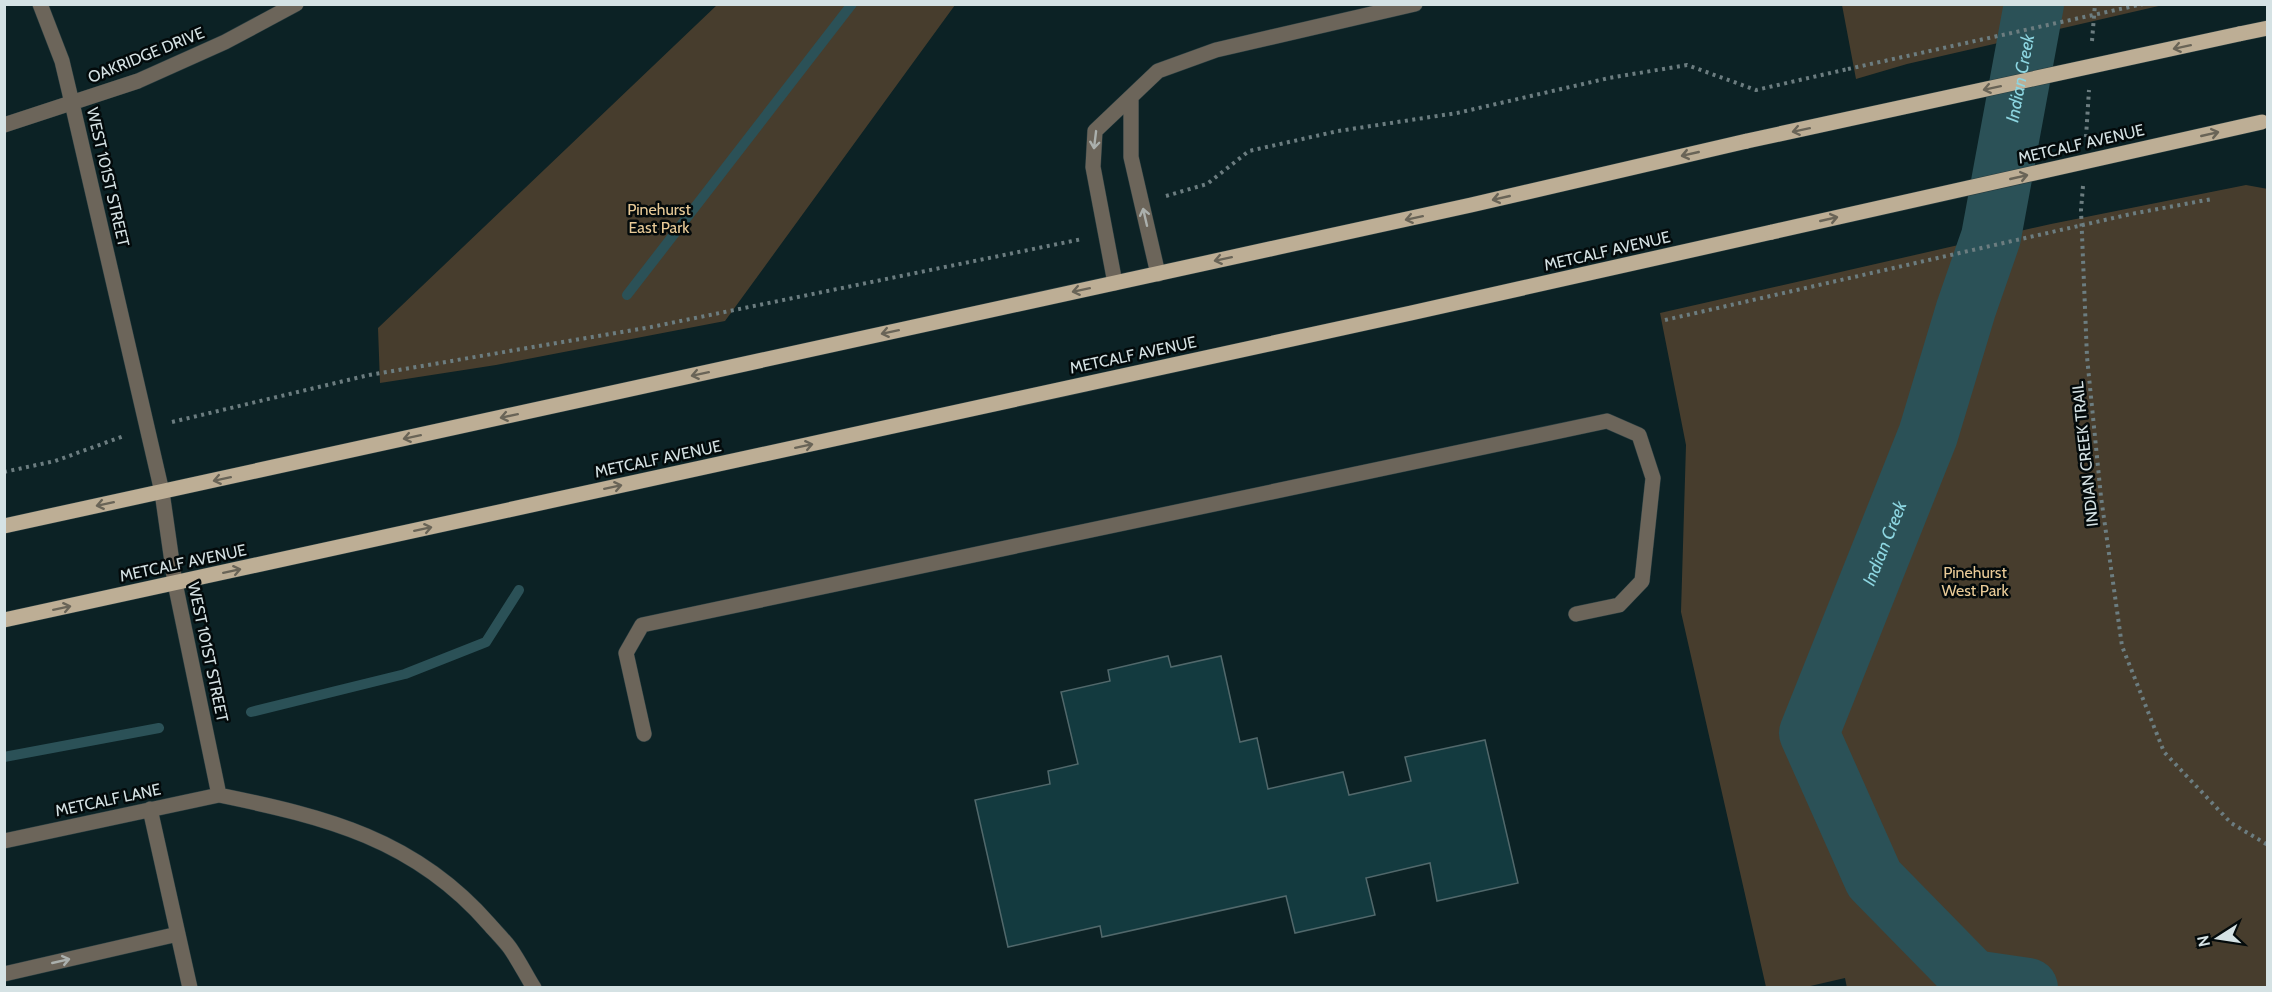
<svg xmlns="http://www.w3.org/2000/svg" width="2272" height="992" font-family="Cabin,sans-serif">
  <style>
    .green { fill: #473d2d }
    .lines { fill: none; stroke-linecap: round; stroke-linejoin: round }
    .stream { stroke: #2b5157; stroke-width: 10 }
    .river { stroke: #2b5157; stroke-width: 60 }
    .building { fill: #133a3f; stroke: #51686b; stroke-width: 1.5 }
    .minor-casing { stroke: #283d40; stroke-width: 16 }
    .major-casing { stroke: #283d40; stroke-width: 16 }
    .path { stroke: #6c7d80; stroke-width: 4; stroke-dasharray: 3 4.5; stroke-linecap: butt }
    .minor { stroke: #6c655a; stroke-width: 15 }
    .major { stroke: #bdae95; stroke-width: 15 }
    .major-bridge-casing { stroke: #283d40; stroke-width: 16; stroke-linecap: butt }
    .path-bridge { stroke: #6c7d80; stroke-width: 4; stroke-dasharray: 3 4.5; stroke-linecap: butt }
    .major-bridge { stroke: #bdae95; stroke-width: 15 }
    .oneway { stroke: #696457 }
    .oneway2 { stroke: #abb0ad }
    .labels { text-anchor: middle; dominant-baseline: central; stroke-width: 5; stroke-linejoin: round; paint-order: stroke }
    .street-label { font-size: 16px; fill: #d5e2e4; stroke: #030a0b }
    .park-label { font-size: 16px; fill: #e8ca97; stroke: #030a0b }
    .water-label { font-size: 18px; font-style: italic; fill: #8dd6e1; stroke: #030a0b }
  </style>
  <rect width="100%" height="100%" fill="#0c2225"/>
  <path class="green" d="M717,5H955L725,321L496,365L380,383L378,328Z
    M1842,5V4L2163,5L1907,64L1856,79Z
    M2246,185L2268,189L2267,987L1847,988L1845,978L1806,987H1766L1681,612L1686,445L1660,313L2051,224Z"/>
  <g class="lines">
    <path class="stream" d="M627,295L852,4
      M251,712L405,674L486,642L519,590
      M4,757L159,728"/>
    <path class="river" id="s1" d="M2028,988L1973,980L1874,879L1809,733L1928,435L1966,309L1991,237L2034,4"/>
  </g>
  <path class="building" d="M1168,656L1171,667L1221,656L1240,742L1257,738L1268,789L1343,772L1349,795L1411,781L1405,757L1485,740L1518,883L1437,901L1430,863L1366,878L1375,915L1295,933L1286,896L1102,937L1100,926L1008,947L975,800L1050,784L1048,771L1078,764L1061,692L1110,681L1108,670Z"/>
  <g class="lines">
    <g class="minor-casing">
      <path id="minor" d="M40,4L62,61L72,103L162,492L175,583L219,795C326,817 415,839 489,924C496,932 504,940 510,948C519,961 526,975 534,988
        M1131,97V157L1158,274
        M4,125L138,81L225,42L296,4
        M1115,283L1093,167L1095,131L1158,71L1216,50L1415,4
        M644,734L626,653L642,625L1607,421L1639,435L1653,478L1642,581L1619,605L1576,614
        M150,809L190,988
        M4,841L219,795
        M4,974L178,934"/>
    </g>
    <g class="major-casing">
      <path id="major" d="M2239,34L2268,28
        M4,526L1471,205L1747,141
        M4,620L1411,313L1772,232"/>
    </g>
    <path class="path" d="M2092,41L2095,4
      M2086,137L2089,90
      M2083,186L2081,210L2087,357L2101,497L2122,646L2164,752L2231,823L2268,845
      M1166,196L1207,184L1249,151L1338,131L1457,113L1609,78L1687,65L1756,90L1848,69
      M172,422L369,375L651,327L1082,239
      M4,472L55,461L124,436"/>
    <use href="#minor" class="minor"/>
    <use href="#major" class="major"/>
    <g class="major-bridge-casing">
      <path id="major-bridge" d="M1747,141L2239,34
        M1772,232L2262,122"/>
    </g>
    <path class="path-bridge" d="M1848,69L2143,4
      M1665,320L2131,214L2212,199"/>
    <use href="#major-bridge" class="major-bridge"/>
  </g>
  <defs><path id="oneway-shaft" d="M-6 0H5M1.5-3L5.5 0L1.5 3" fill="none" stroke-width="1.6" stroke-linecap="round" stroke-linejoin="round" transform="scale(1.5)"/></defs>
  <g class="oneway">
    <use href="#oneway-shaft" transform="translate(2182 47) rotate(168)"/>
    <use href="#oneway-shaft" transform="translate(1992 88) rotate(168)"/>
    <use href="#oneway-shaft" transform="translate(1801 130) rotate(168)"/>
    <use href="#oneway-shaft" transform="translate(2210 134) rotate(-13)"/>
    <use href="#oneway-shaft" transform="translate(1690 154) rotate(167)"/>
    <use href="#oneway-shaft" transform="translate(2019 177) rotate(-13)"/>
    <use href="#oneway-shaft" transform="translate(1501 198) rotate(167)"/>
    <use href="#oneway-shaft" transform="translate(1414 218) rotate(168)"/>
    <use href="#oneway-shaft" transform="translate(1829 219) rotate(-13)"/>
    <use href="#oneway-shaft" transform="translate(1223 259) rotate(168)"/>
    <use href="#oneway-shaft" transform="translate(1081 290) rotate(168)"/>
    <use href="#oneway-shaft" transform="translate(890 332) rotate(168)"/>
    <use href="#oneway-shaft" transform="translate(700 374) rotate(168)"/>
    <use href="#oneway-shaft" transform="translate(509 416) rotate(168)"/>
    <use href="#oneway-shaft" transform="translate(412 437) rotate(168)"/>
    <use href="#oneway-shaft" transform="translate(804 446) rotate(-12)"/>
    <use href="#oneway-shaft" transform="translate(222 479) rotate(168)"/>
    <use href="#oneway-shaft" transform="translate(613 487) rotate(-12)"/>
    <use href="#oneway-shaft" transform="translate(105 504) rotate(168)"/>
    <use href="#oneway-shaft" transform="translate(423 529) rotate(-12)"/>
    <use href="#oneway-shaft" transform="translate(232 571) rotate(-12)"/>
    <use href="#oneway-shaft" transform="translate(62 608) rotate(-12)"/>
  </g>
  <g class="oneway2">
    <use href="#oneway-shaft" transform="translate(1095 140) rotate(97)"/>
    <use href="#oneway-shaft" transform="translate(1145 217) rotate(-103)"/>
    <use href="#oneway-shaft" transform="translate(61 961) rotate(-13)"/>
  </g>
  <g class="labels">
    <g class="street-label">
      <text transform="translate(146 55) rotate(-22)">OAKRIDGE DRIVE</text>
      <text transform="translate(2081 144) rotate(-13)">METCALF AVENUE</text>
      <text transform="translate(108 177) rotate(77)">WEST 101ST STREET</text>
      <text transform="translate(1607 251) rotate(-13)">METCALF AVENUE</text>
      <text transform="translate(1133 355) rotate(-12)">METCALF AVENUE</text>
      <text transform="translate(2085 454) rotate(-96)">INDIAN CREEK TRAIL</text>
      <text transform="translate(658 459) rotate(-12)">METCALF AVENUE</text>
      <text transform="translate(183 563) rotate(-12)">METCALF AVENUE</text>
      <text transform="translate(208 652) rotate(78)">WEST 101ST STREET</text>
      <text transform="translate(108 800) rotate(-12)">METCALF LANE</text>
    </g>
    <g class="park-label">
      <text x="659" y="209">Pinehurst<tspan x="659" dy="18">East Park</tspan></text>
      <text x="1975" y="572">Pinehurst<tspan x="1975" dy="18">West Park</tspan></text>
    </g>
    <g class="water-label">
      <text stroke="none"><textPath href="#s1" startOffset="1047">Indian Creek</textPath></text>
      <text stroke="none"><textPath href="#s1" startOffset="561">Indian Creek</textPath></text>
    </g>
  </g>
  <rect width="2272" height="992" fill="none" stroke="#d5e2e4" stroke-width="12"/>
  <g transform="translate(2218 938) rotate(258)" stroke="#030a0b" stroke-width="4.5" paint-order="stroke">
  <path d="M0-4.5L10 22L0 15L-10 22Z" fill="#d5e2e4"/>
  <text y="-9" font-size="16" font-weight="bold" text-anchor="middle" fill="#d5e2e4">N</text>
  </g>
</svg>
